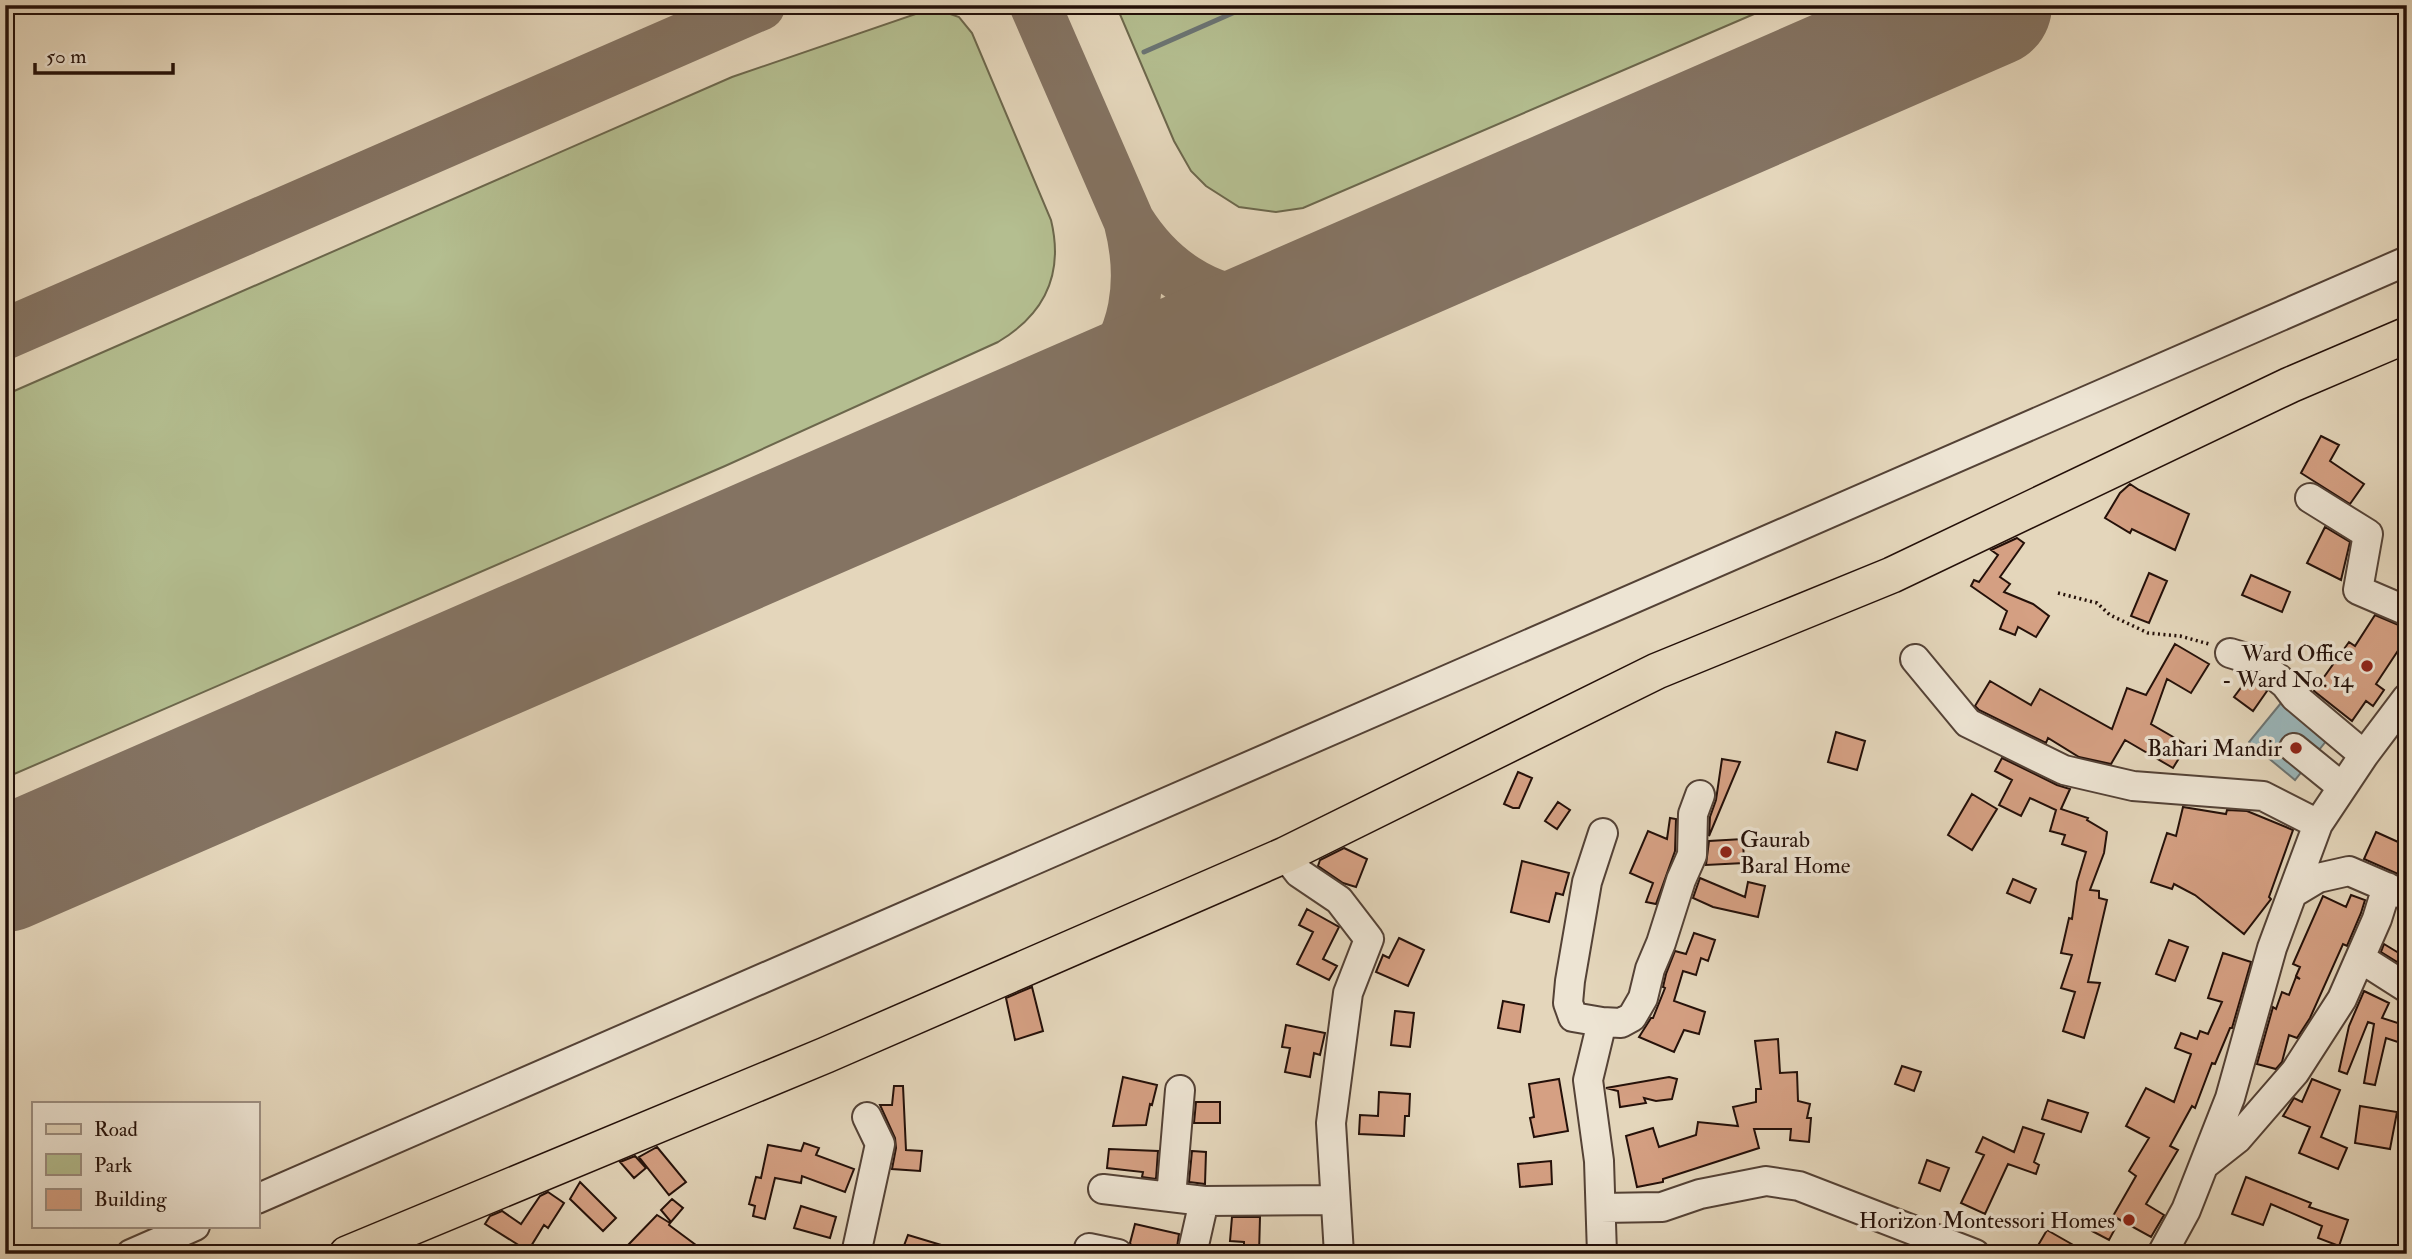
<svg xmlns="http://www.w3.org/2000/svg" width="2412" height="1259" font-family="'IM FELL Double Pica',serif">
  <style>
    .green { fill: #b4be90; stroke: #6c674c; stroke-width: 2 }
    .water { fill: #9ab6ba; stroke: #6b7473; stroke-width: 2 }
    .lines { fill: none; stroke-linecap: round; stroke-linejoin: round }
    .stream { stroke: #6b7473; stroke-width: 5 }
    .taxiway { stroke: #847362; stroke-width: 51 }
    .runway { stroke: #847362; stroke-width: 124 }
    .building { fill: #d5a083; stroke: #241009; stroke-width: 2 }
    .minor-casing { stroke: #544236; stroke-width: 32 }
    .major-casing { stroke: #241009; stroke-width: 38 }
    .path { stroke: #241009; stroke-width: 3.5; stroke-dasharray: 2 3.5; stroke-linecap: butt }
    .minor { stroke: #ede4d3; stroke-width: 28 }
    .major { stroke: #e4d6bb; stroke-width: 35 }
    .poi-dot { fill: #8f2418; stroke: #ede4d3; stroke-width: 2.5 }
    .labels { text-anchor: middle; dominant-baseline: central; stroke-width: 7; stroke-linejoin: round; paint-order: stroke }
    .poi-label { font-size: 23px; fill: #241009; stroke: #ede4d3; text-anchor: end }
  </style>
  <rect width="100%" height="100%" fill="#e4d6bb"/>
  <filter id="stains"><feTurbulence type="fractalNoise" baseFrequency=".00286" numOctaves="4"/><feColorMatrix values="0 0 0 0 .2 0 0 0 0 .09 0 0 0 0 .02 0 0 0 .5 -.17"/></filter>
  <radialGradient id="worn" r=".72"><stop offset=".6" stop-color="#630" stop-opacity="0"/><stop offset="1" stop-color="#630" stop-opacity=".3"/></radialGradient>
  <path class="green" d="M1116,5H1775L1303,208L1276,212L1239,207L1206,186L1191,171L1174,141Z
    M933,8L959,17L972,33L1051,220C1064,274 1045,314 998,342L725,466L5,778V395L732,77Z"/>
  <path class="water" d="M2281,703L2327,740L2295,780L2249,742Z"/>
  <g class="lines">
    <path class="stream" d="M1144,52L1251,5"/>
    <path class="taxiway" d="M1035,5L1129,221C1159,269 1205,302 1263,304C1283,304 1303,299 1322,296
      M1922,35L1950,17L1962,5
      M5,334L760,5
      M1047,416C1062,406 1078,396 1092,384C1138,340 1144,279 1129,221"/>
    <path class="runway" d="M5,870L1990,5"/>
  </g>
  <path class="building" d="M2321,436L2339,445L2330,461L2364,484L2350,504L2301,473Z
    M2130,484L2139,490L2189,514L2175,550L2132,529L2130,533L2105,518L2120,493Z
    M2325,527L2350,542L2341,580L2307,563Z
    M2017,538L2024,543L2000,577L2010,584L2004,592L2033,604L2049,616L2036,637L2018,627L2015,635L2000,629L2007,611L1971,586L1974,580L1979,582L1998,555L1991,550Z
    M2149,573L2167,581L2149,623L2131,616Z
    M2251,575L2290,592L2282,612L2242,595Z
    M2375,615L2401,626L2400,629L2407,632V637L2376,684L2384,690L2373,706L2366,701L2352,721L2314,691L2349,642L2355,646Z
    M2175,644L2209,664L2191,693L2167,679L2151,724L2187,745L2173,768L2125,740L2111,764L2079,757L2048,738L2046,743L1979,710L1975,706L1990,681L2031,705L2040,689L2112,729L2127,688L2146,695Z
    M2249,677L2267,691L2253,711L2234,697Z
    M1836,732L1865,741L1857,770L1828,762Z
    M2002,758L2057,785L2070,789L2061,809L2088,818L2087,820L2107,832L2104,853L2090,890L2099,891V898L2107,900L2088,982L2100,983L2084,1038L2063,1031L2075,992L2061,988L2072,955L2061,953L2069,918L2072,919L2077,882L2086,852L2062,844L2065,835L2050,831L2056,810L2030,798L2021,816L1999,805L2012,780L1995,771Z
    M1722,759L1740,762L1709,836L1710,817L1716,800Z
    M1518,772L1532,778L1519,808H1513L1504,804Z
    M1972,794L1997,809L1972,850L1948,835Z
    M1558,802L1570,810L1557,829L1545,821Z
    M2183,807L2226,814L2227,810L2247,811L2293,830L2269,897L2271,899L2244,934L2195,895L2174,884L2172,889L2151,882L2167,833L2176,836Z
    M1670,818L1676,819L1675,851L1656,904L1646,902L1653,883L1630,873L1648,831L1667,839Z
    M2376,832L2407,846V878L2364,859Z
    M1743,839L1744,863L1706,865L1709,841Z
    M1344,848L1367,859L1356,887L1343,883L1318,866L1320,860Z
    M1522,861L1569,873L1563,895L1556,893L1549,922L1511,912Z
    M1700,878L1745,897L1748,882L1765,886L1758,917L1713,907L1693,898Z
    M2013,879L2036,889L2030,903L2007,893Z
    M2351,895L2365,900L2361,913L2347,946L2343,944L2310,1018L2297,1038L2289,1035L2282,1062L2276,1069L2257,1064L2273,1007L2276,1009L2282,992L2289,995L2296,977L2300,979L2296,976L2300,967L2293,964L2323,896L2346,907Z
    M1307,909L1339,927L1323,959L1337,966L1329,980L1297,964L1313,932L1299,925Z
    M1694,933L1715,940L1708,961L1701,958L1696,975L1683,971L1674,1001L1705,1012L1699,1034L1684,1030L1674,1052L1639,1037L1651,1018H1653L1665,988L1663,987L1666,974L1675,951L1686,954Z
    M1399,938L1424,950L1408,986L1376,972L1383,955L1389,958Z
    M2169,940L2188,947L2175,981L2156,974Z
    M2384,944L2407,958V968L2381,952Z
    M2223,953L2251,962L2232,1028H2230L2215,1064L2212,1063L2195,1108L2192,1106L2170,1146L2178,1150L2146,1204L2164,1215L2151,1237L2113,1216L2136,1176L2129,1171L2149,1138L2126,1126L2146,1088L2174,1102L2191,1054L2175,1048L2181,1033L2197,1039L2200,1031L2208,1034L2222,1002L2208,998Z
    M1032,987L1043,1031L1015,1040L1006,998Z
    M2364,991L2389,1003L2382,1018L2407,1026V1045L2386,1038L2375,1085L2364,1083L2374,1024L2368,1022L2347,1074L2339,1071L2349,1026Z
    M1503,1001L1524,1005L1520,1032L1498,1028Z
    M1395,1011L1414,1013L1410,1047L1391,1045Z
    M1286,1025L1325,1033L1320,1055L1314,1053L1310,1077L1285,1072L1290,1048L1282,1047Z
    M1778,1039L1780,1073L1797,1072L1798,1101L1810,1104L1807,1118H1811L1809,1142L1790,1140L1791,1129H1754L1759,1148L1663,1179V1182L1637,1187L1626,1136L1653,1128L1659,1147L1696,1135L1698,1122L1738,1126L1733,1107L1756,1102V1089H1761L1755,1041Z
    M1902,1066L1921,1072L1914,1091L1895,1084Z
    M1123,1077L1157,1085L1152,1105L1150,1104L1146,1125L1113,1126Z
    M1669,1077L1677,1079L1672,1099L1656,1101L1644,1098L1646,1103L1620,1107L1618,1091L1606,1088Z
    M1559,1079L1568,1131L1534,1137L1530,1118L1534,1117L1529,1084Z
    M2312,1079L2340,1090L2321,1137L2347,1148L2338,1169L2299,1153L2310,1127L2283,1116L2294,1098L2302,1102Z
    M894,1086H903L906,1150L922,1151L920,1171L892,1169L896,1148L895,1138L880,1105H892Z
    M1379,1092L1410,1094L1409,1116H1405L1404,1136L1359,1134L1360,1115L1378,1116Z
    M2048,1100L2088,1113L2081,1132L2042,1119Z
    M1196,1102H1220V1123H1194Z
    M2360,1106L2397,1112L2390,1149L2355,1143Z
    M2023,1127L2044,1134L2034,1162L2039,1165L2036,1174L2008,1164L1985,1214L1961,1203L1984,1155L1976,1152L1983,1137L2014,1152Z
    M804,1143L819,1148L816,1155L854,1169L845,1192L802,1176L801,1183L775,1178L765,1219L753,1216L755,1206L749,1204L756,1177L761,1178L768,1145L801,1151Z
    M657,1147L686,1182L669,1195L639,1157Z
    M1109,1149L1158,1151L1156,1179L1142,1177L1143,1172L1107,1168Z
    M1192,1151L1206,1152L1205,1184L1189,1182Z
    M635,1156L646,1168L634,1178L620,1162Z
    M1927,1160L1949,1168L1940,1191L1919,1183Z
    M1551,1161L1552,1184L1520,1187L1518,1164Z
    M2246,1177L2311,1203L2309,1207L2348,1220L2339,1246L2318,1238L2322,1226L2271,1204L2263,1225L2232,1214Z
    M580,1182L616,1218L603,1231L570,1199Z
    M548,1192L564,1203L548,1228L544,1225L528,1251L485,1224L490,1216L502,1211L521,1224L540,1196Z
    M672,1199L683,1208L671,1222L661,1210Z
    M801,1206L836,1217L830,1238L794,1228Z
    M657,1215L670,1223L669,1225L708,1254H639L629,1244Z
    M1232,1217H1260L1259,1254H1244V1242L1230,1241Z
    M2099,1218L2116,1227L2109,1240L2092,1231Z
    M1135,1224L1179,1234L1176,1254H1145L1134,1251L1130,1243Z
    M2047,1230L2089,1254H2033Z
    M908,1235L958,1250V1254H910L902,1251Z"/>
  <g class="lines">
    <g class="minor-casing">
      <path id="minor" d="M2310,498L2368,534L2358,590L2407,611
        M2230,653L2256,661L2285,684L2295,697L2364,755
        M1915,659L1968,723L2064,770L2133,786L2263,796L2318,824
        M2294,748L2342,787
        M1603,833L1587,882L1570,981L1568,1003L1573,1017L1602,1022L1621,1023L1632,1017L1643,998L1650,969L1661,943L1681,880L1692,855L1693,814L1700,795
        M1285,855L1299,873L1339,900L1369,939L1348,993L1331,1123L1339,1254
        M2293,893L2318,878L2349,871L2407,896
        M2360,958L2407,988
        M1602,1022L1588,1080L1599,1161L1602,1254
        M2204,1165L2237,1139L2295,1072L2342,999L2377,919L2387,887
        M1103,1189L1204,1201L1335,1200
        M1171,1197L1180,1090
        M257,1199L2407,261
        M1601,1208L1662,1207L1700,1194L1766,1181L1799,1186L1975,1254
        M1089,1248L1118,1254
        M131,1254L195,1226
        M856,1254L880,1144L867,1117
        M1192,1254L1204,1201
        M2162,1254L2186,1210L2230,1098L2272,948L2318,824L2364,755L2407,698"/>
    </g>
    <g class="major-casing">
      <path id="major" d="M347,1254L826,1055L1285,855L1657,671L1892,575L2290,385L2407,335"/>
    </g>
    <path class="path" d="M2058,593L2097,603L2110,615L2148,633L2180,636L2209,644"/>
    <use href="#minor" class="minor"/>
    <use href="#major" class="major"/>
  </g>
  <g class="poi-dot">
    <circle cx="2367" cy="666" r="7"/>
    <circle cx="2296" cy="748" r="7"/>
    <circle cx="1726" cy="852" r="7"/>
    <circle cx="2129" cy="1220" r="7"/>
  </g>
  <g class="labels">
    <g class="poi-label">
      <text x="2353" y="653">Ward Office<tspan x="2353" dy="26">- Ward No. 14</tspan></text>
      <text x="2282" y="748">Bahari Mandir</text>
      <text x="1740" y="839" text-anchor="start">Gaurab<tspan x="1740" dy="26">Baral Home</tspan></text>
      <text x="2115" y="1220">Horizon Montessori Homes</text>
    </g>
  </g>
  <rect width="2412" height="1259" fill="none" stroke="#e4d6bb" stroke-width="28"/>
  <rect x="7" y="7" width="2398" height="1245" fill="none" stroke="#241009" stroke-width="3.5"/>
  <rect x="14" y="14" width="2384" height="1231" fill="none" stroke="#241009" stroke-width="2"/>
  <rect x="32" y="1102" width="228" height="126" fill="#ede4d3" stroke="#9d8f82" stroke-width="2"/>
  <rect x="46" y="1124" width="35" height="10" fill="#e4d6bb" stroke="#9d8f82" stroke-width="2"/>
  <text x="94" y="1136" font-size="21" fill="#241009">Road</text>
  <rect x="46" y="1154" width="35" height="21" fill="#b4be90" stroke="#9d8f82" stroke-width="2"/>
  <text x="94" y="1172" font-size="21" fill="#241009">Park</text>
  <rect x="46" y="1189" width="35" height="21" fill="#d5a083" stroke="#9d8f82" stroke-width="2"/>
  <text x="94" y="1206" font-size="21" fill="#241009">Building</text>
  <path d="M35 63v10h138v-10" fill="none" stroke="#241009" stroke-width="3.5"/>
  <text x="46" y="63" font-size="21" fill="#241009" stroke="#ede4d3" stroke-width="5" paint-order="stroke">50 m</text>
  <rect width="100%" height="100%" filter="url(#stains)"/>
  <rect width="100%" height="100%" fill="url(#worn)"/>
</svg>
